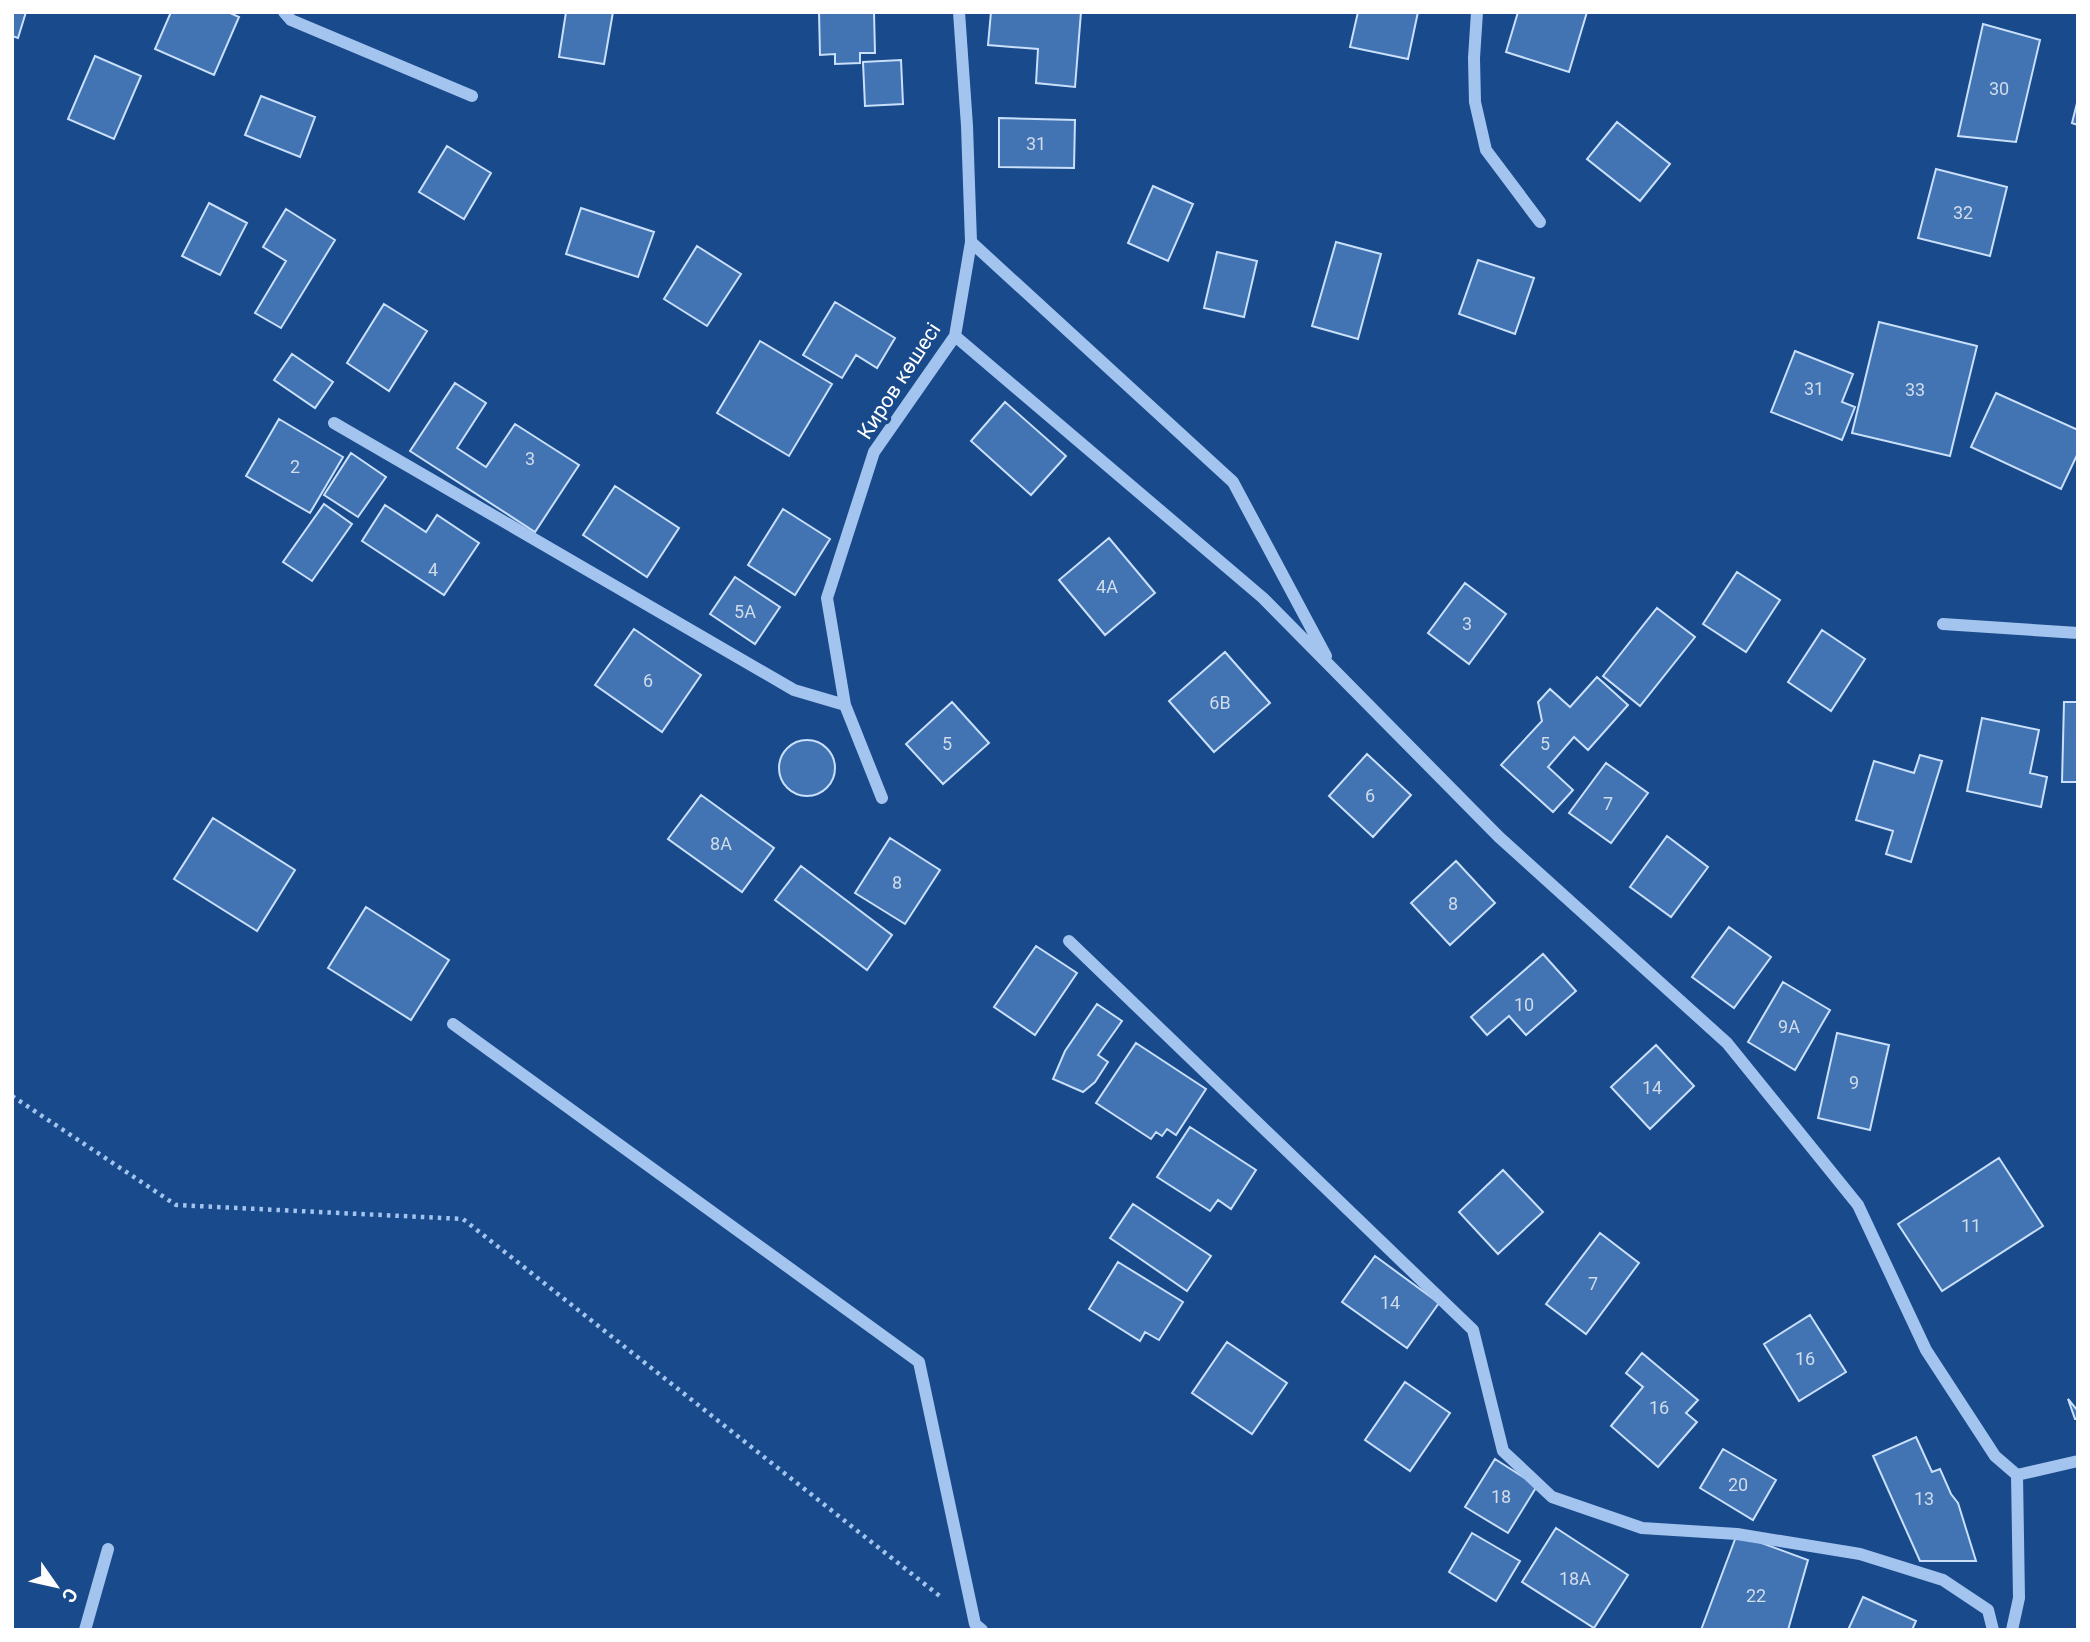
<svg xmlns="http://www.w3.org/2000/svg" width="2090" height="1642" font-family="Roboto,sans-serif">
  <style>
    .building { fill: #4274b3; stroke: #c9dffa; stroke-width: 2 }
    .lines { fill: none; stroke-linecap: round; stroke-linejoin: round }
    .path { stroke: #a3c4ee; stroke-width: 4.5; stroke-dasharray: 3.5 5; stroke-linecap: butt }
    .minor { stroke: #a3c4ee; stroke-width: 12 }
    .labels { text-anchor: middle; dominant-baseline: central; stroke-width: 7; stroke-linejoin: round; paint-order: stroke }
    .number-label { font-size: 18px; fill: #d0dcec }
    .street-label { font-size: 21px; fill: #fff; stroke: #194a8b }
  </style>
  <rect width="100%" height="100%" fill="#194a8b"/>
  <path class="building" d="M12,12H26L18,38L12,36Z
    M171,12H228L239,17L214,75L155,49Z
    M566,12H613L604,64L559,57Z
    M819,12H874L875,53H860V63L835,64V54L820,55Z
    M991,12H1081L1075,87L1036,83L1038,49L988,45Z
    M1358,12H1418L1408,59L1350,47Z
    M1518,12H1587L1569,72L1506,52Z
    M1983,24L2040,40L2016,142L1958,136Z
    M95,56L141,76L114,139L68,119Z
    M901,60L903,104L865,106L863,62Z
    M261,96L315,117L300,157L245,135Z
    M2078,99V125L2072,123Z
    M999,118L1075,120L1074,168L999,167Z
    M1617,122L1670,164L1640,201L1587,159Z
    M447,146L491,173L464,219L419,192Z
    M1936,169L2007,187L1990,256L1918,238Z
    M1153,186L1193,204L1168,261L1128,243Z
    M209,203L247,223L220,275L182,256Z
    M581,208L654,232L638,277L566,254Z
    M286,209L335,240L281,328L255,313L286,261L263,247Z
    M1336,242L1381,254L1358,339L1312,326Z
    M697,246L741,274L707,326L664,299Z
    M1217,252L1257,261L1244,317L1204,308Z
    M1478,260L1534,278L1515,334L1459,314Z
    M835,302L895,338L877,368L856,355L842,378L803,355Z
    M384,304L427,331L389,391L347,363Z
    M1879,322L1977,346L1950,456L1852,433Z
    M760,341L832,384L789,456L717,413Z
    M1795,351L1853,374L1842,402L1855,407L1842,440L1771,412Z
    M292,354L333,382L315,408L274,380Z
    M455,383L486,403L457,448L486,467L515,424L579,465L535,532L410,451Z
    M1996,393L2078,430V453L2061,489L1971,447Z
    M1005,402L1066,456L1031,495L971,441Z
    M279,419L343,457L310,513L246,476Z
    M351,453L386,477L358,517L324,495Z
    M615,486L679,528L647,577L583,535Z
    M324,504L352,524L312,581L283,562Z
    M385,505L426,532L437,515L479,543L444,595L362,541Z
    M783,509L830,539L795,595L748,565Z
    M1109,538L1155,593L1105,635L1059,580Z
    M1737,572L1780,600L1746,652L1703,624Z
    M735,577L780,607L755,644L710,614Z
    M1465,583L1506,614L1469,664L1428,633Z
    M1657,608L1695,637L1640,706L1603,676Z
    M634,629L701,675L662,732L595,685Z
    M1822,630L1865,659L1831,711L1788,682Z
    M1225,652L1270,703L1214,752L1169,701Z
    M1597,677L1628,705L1588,750L1574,737L1548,767L1573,790L1553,812L1501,765L1542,721L1538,702L1550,689L1570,707Z
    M952,702L989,743L943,784L906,744Z
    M2064,702H2078V782H2062Z
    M1982,718L2039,730L2030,773L2047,777L2041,807L1967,791Z
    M779 768a28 28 0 1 1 56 0a28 28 0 1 1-56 0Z
    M1367,754L1411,795L1373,837L1329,796Z
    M1920,755L1942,761L1911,862L1886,854L1893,831L1856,820L1874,761L1914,773Z
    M1606,763L1648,793L1611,843L1569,813Z
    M701,795L774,848L742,892L668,839Z
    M213,818L295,870L257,931L174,879Z
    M1667,836L1708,867L1671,917L1630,887Z
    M890,838L940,870L905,924L855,893Z
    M1456,861L1495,903L1450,945L1411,903Z
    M801,866L892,935L867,970L775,900Z
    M366,907L449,960L411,1020L328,968Z
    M1729,927L1771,957L1734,1008L1692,977Z
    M1036,946L1077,973L1035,1035L994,1007Z
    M1543,954L1576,991L1526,1035L1509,1016L1487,1035L1471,1017Z
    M1783,982L1830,1010L1795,1070L1748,1042Z
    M1097,1004L1122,1021L1098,1055L1108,1062L1095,1082L1083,1092L1053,1079L1065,1051Z
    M1837,1033L1889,1045L1870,1130L1818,1118Z
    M1136,1043L1206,1089L1176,1135L1167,1129L1162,1136L1156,1132L1151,1139L1096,1103Z
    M1656,1045L1694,1086L1650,1129L1611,1087Z
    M1190,1127L1256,1170L1231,1209L1218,1200L1210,1211L1157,1177Z
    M1999,1158L2043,1226L1942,1291L1898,1224Z
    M1503,1170L1543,1212L1498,1254L1459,1212Z
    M1133,1204L1211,1256L1187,1291L1110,1238Z
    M1600,1233L1639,1263L1586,1334L1546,1304Z
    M1375,1256L1439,1303L1407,1348L1342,1302Z
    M1118,1262L1183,1302L1159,1340L1145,1332L1140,1341L1089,1309Z
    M1810,1315L1846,1372L1799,1401L1764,1344Z
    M1227,1342L1287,1383L1252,1434L1192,1393Z
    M1642,1353L1698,1400L1686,1413L1697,1422L1658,1467L1611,1426L1643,1387L1626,1373Z
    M1405,1382L1450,1413L1410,1471L1365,1440Z
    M2068,1399L2078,1411V1419H2075Z
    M1916,1437L1932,1472L1940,1469L1951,1494L1958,1503L1976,1561H1920L1873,1456Z
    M1723,1449L1776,1480L1753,1520L1700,1488Z
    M1495,1459L1537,1486L1508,1533L1465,1507Z
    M1556,1528L1628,1575L1594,1628L1522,1582Z
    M1472,1533L1520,1561L1496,1601L1449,1572Z
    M1737,1534L1808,1560L1788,1630H1701Z
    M1863,1597L1916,1621L1912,1630H1848Z"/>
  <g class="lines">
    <path class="path" d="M12,1096L176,1205L463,1219L941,1597"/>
    <path class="minor" d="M284,12L291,20L472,96
      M1477,12L1474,58L1475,102L1486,150L1540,222
      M971,242L1233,482L1326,656
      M955,336L1263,598L1499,837L1727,1043L1858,1205L1926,1350L1995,1456L2017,1475L2019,1598L2012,1630
      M334,423L794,690L845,705
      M1943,624L2078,633
      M882,798L845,705L827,598L874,452L955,336L971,242L967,126L959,12
      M1069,941L1473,1330L1503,1451L1552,1497L1642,1528L1737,1534L1860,1554L1943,1580L1988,1610L1993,1630
      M453,1024L919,1362L975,1624L982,1630
      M2017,1475L2078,1461
      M85,1630L108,1549"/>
  </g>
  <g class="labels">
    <g class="number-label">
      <text x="1999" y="88">30</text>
      <text x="1036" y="143">31</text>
      <text x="1963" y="212">32</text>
      <text x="1814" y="388">31</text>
      <text x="1915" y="389">33</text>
      <text x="530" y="458">3</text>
      <text x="295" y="466">2</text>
      <text x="433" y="569">4</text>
      <text x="1107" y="586">4A</text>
      <text x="745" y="611">5A</text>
      <text x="1467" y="623">3</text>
      <text x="648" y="680">6</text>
      <text x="1220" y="702">6B</text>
      <text x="947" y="743">5</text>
      <text x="1545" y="743">5</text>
      <text x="1370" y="795">6</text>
      <text x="1608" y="803">7</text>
      <text x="721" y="843">8A</text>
      <text x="897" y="882">8</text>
      <text x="1453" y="903">8</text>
      <text x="1524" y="1004">10</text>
      <text x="1789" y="1026">9А</text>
      <text x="1854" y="1082">9</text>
      <text x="1652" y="1087">14</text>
      <text x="1971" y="1225">11</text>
      <text x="1593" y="1283">7</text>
      <text x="1390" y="1302">14</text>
      <text x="1805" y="1358">16</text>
      <text x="1659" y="1407">16</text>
      <text x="1738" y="1484">20</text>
      <text x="1501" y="1496">18</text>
      <text x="1924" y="1498">13</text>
      <text x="1575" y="1578">18A</text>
      <text x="1756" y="1595">22</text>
    </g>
    <g class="street-label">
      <text transform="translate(899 381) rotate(-57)">Киров көшесі</text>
    </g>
  </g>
  <rect width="2090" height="1642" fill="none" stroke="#ffffff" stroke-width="28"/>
  <g transform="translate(56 1586) rotate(124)" stroke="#194a8b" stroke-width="5" paint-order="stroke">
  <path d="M0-5L12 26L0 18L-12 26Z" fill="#ffffff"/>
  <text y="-10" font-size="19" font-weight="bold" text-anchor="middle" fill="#ffffff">С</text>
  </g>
</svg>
